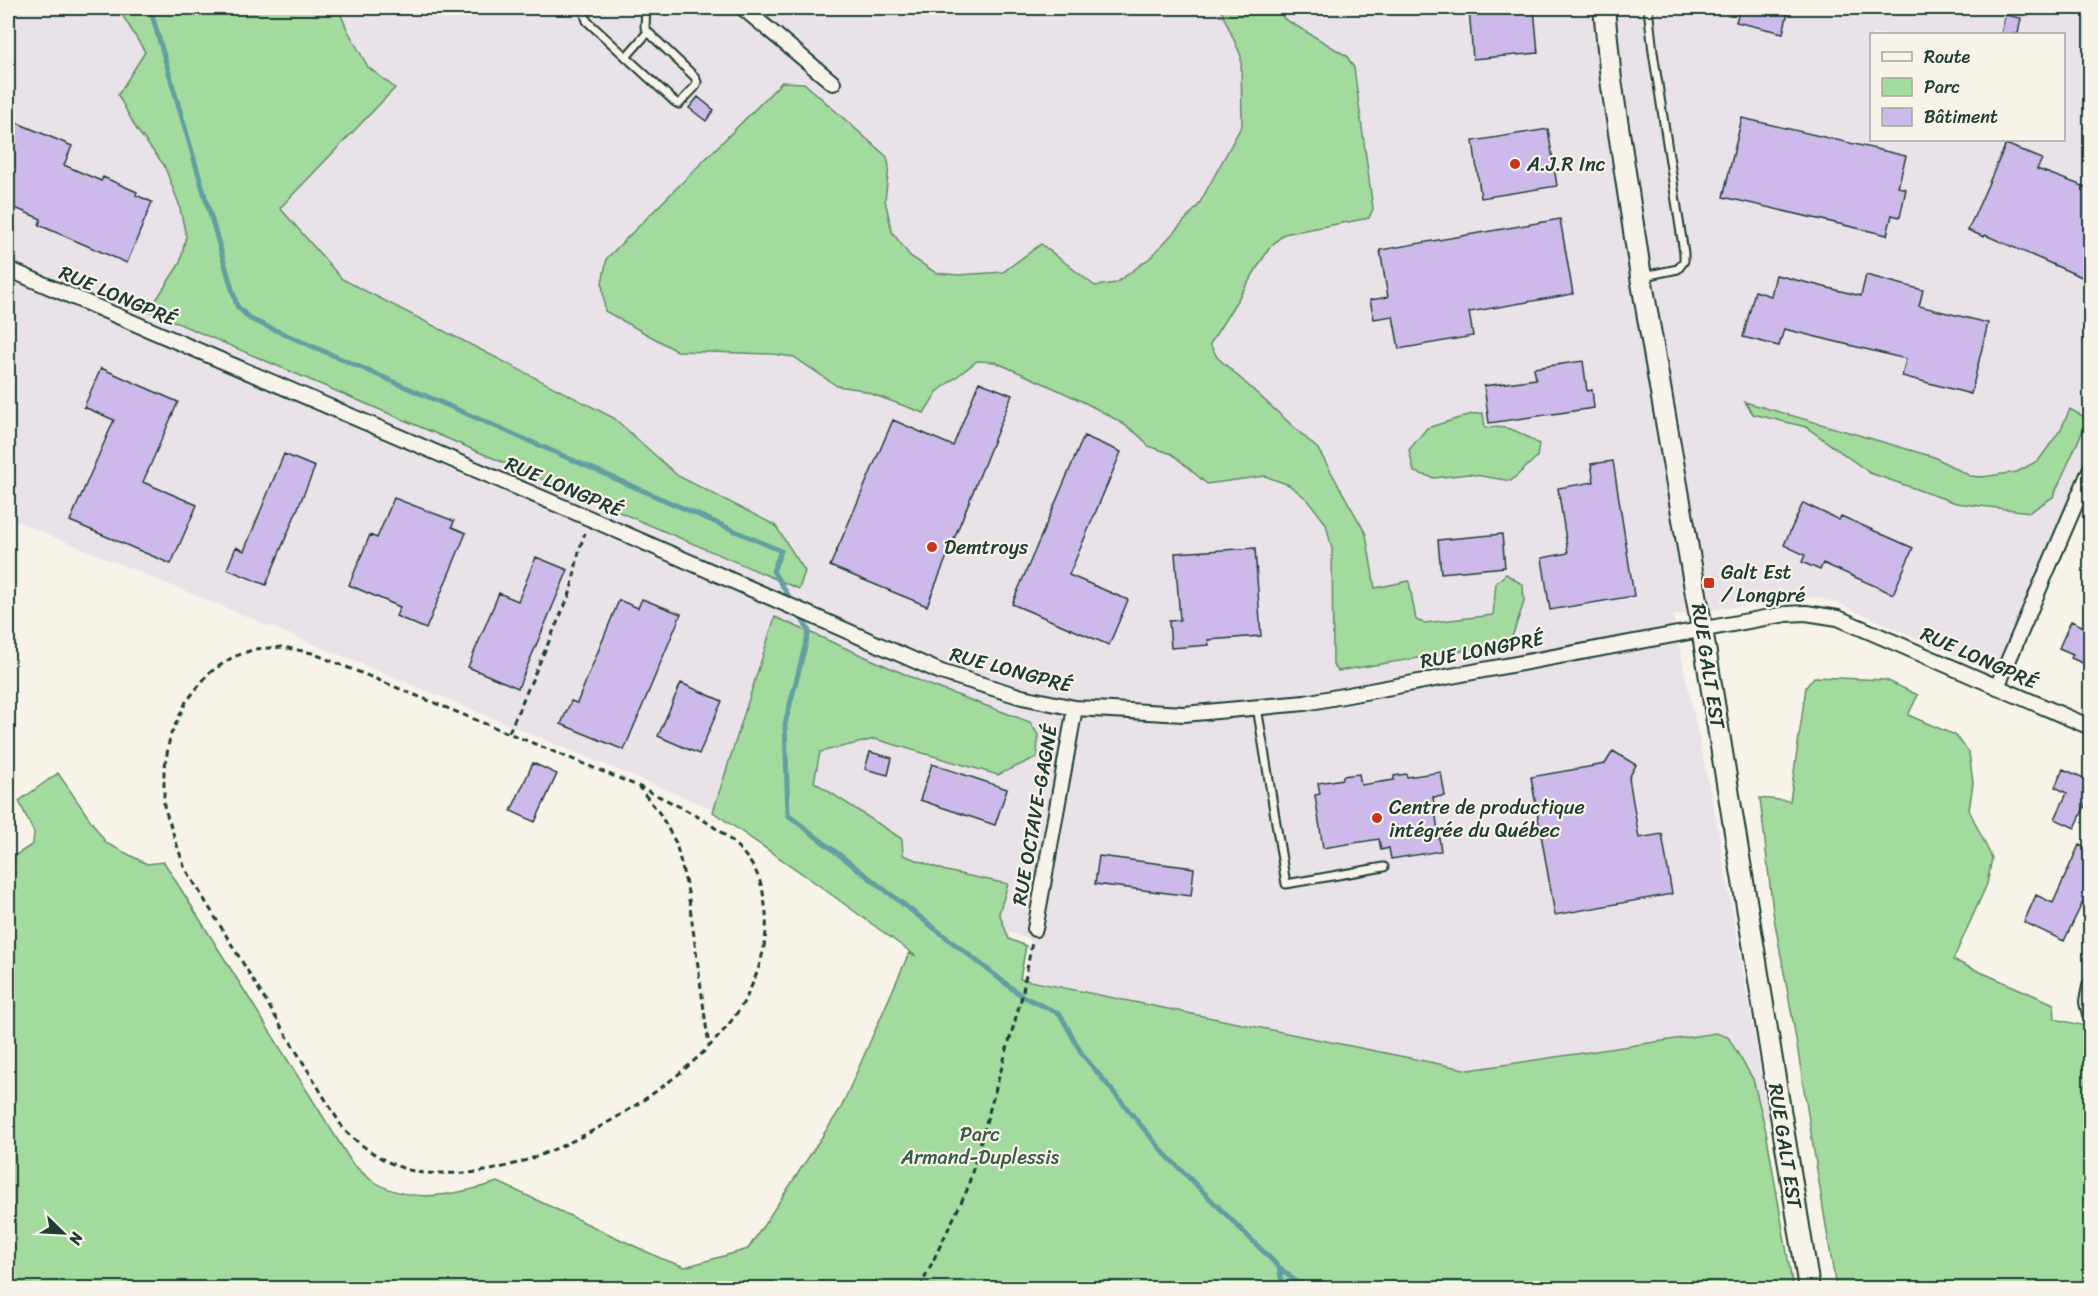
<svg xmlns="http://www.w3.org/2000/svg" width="2098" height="1296" font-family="Sriracha,sans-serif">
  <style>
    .built { fill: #eae2e9; fill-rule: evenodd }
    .green { fill: #a3da9e; stroke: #618c69; stroke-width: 1.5 }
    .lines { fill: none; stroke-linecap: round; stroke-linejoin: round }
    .stream { stroke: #639fa2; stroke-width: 5 }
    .building { fill: #cdbaeb; stroke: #1f3d34; stroke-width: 1.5 }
    .lane-casing { stroke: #1f3d34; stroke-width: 11 }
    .street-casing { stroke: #1f3d34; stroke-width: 18 }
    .secondary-casing { stroke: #1f3d34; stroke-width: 24 }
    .path { stroke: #1f3d34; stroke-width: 3; stroke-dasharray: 6 4.5; stroke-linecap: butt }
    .lane { stroke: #f7f3e8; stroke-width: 7 }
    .street { stroke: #f7f3e8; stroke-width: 14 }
    .secondary { stroke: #f7f3e8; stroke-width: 20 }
    .poi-dot { fill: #c8321e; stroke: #f7f3e8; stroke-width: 2 }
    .labels { text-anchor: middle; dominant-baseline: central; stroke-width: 4.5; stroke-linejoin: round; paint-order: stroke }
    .poi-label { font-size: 20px; fill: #1f3d34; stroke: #f7f3e8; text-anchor: start }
    .street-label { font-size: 20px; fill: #1f3d34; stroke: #f7f3e8 }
    .park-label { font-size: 20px; fill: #395c49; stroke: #f7f3e8 }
  </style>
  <rect width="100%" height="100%" fill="#f7f3e8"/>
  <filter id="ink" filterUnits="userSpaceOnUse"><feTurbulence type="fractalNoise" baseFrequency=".0167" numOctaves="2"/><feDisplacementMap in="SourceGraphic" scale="12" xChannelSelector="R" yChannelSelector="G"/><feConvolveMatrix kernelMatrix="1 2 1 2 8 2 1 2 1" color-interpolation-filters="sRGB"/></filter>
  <g filter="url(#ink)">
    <path class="built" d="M8,8H2090V456L1999,675L1840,604L1819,598L1803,597L1673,616L1717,824L1769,1119L1022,996L1032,941L8,518ZM1872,34H2064V140H1872Z"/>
    <path class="green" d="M118,8H338L347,29L368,67L395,88L280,208L342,279L614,418L678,476L775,525L805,571L799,589L149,311L180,263L186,236L179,204L164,165L137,130L118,95L145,52Z
      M1220,8H1282L1283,18L1347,56L1354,68L1373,209L1369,218L1284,234L1270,247L1210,344L1217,357L1318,449L1366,534L1375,588L1409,581L1416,620L1424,623L1493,615L1496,583L1506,574L1523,585L1524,602L1510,643L1338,671L1333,665L1332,549L1326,524L1308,500L1289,485L1265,476L1207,484L1172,454L1148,446C1133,419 1028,377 995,362L977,361L937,392L924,413L858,389L837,386L794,357L772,354L677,351L605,311L602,283L607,258L782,82L804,83L887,157L889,167L885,200L892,232L910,256L936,273L958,275L1003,272L1041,244L1095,286L1116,283L1151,257L1198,206L1242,125L1241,56Z
      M1745,402L1934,457L1970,476L1982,477L2017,472L2039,460L2061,429L2070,409L2088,419L2053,497L2030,512L1956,503L1870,473L1806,427L1753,414Z
      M1483,413L1485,428C1510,425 1517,431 1539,444L1537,457L1511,481L1469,474L1434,478L1414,472L1409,450L1427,428L1472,414Z
      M775,617L927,684L1030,722L1038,735L1037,757L998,775L875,739L820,752L814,782L902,839L903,855L946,871L1008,884L999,913L1009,939L1026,946L1020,979L1469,1070L1716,1033L1728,1037L1753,1079L1766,1131L1793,1288H8V860L33,844L34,833L19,801L58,773L106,843L147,864L164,862L352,1163C358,1168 363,1174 370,1179C409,1206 456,1195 498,1182L660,1258L685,1267L748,1249L841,1108L909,953L916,956L810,879L713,812Z
      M1814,677L1886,680L1918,695L1908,715L1955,735L1969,752L1973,783L1969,810L1992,858L1987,884L1953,960L2054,1004L2055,1019L2090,1027V1288H1836L1794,1027L1773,912L1760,798L1790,801L1806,687Z"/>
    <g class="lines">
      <path class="stream" d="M150,8L237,306L250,319L781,551L773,571L793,603
        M799,614L809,631L785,724L788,815L1022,996L1060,1014L1082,1054L1164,1153L1279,1267L1303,1288
        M1279,1267L1283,1288"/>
    </g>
    <path class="building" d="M1469,8H1534L1538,53L1473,59Z
      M1740,8H1789L1783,33L1736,22Z
      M2005,15L2021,18L2018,34H2001Z
      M698,97L714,110L706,121L689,108Z
      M1742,118L1906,156L1898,187L1906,189L1900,217L1892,215L1887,235L1723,197Z
      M8,119L72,146L64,165L101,181L103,177L137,192L136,195L152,202L127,263L39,225L41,219L8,205Z
      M1548,129L1557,186L1481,198L1473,141Z
      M2006,144L2042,159L2037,169L2091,189V281L1985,235L1984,237L1968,230Z
      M1560,219L1573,294L1469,312L1473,336L1399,349L1393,316L1374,319L1370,300L1388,297L1380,250Z
      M1776,275L1861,296L1866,275L1923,290L1919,306L1988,323L1971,394L1902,376L1906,359L1784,329L1779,346L1743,337L1755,291L1771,296Z
      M1583,361L1587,391L1592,390L1594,408L1489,423L1484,386L1536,379L1534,368Z
      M101,368L178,402L143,482L197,505L171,564L70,521L114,420L84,407Z
      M979,382L1012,395L927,606L830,566L893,420L953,446Z
      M1084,436L1121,452L1069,575L1128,600L1109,645L1012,604Z
      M284,454L315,467L266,585L227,569L236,547L244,551Z
      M1613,461L1634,596L1550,610L1542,558L1568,553L1558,488L1594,482L1591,464Z
      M394,498L454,521L452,527L466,533L426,629L396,616L400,607L349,585L370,535L377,538Z
      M1803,503L1839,520L1841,516L1913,548L1893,594L1823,563L1820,570L1802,562L1805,555L1784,545Z
      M1502,534L1505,567L1441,573L1438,540Z
      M1255,548L1261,636L1208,640L1209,645L1171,648L1169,621L1180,620L1175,553Z
      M536,557L568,570L518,688L468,667L499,593L518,601Z
      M642,599L681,614L624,750L561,724L571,701L577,703L619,600L638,608Z
      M2071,621L2091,630V653L2085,664L2071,658L2073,654L2059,648Z
      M681,683L722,701L699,754L658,736Z
      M1613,751L1636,765L1629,778L1639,838L1662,834L1672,894L1555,915L1531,777L1605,764Z
      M870,752L892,758L888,775L865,769Z
      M533,763L557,774L535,822L511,811Z
      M932,764L1007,789L995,825L920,800Z
      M2063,769L2091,781V803L2087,801L2075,828L2055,819L2067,793L2055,787Z
      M1441,772L1445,796L1433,797L1441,851L1391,859L1389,848L1381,850L1379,839L1323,848L1315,795L1320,794L1318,783L1343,779V776L1359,774L1361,785L1394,780V776L1406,774L1407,777Z
      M2079,845L2091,850V885L2064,941L2024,922L2036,895L2053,903Z
      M1099,856L1194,868L1191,896L1095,884Z"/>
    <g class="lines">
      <g class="lane-casing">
        <path id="lane" d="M583,8L587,21L675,102L679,104L695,87L697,82L695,77L648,32L645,27L646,8
          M626,57L648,32
          M1644,276L1678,269L1684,261V253L1653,52L1648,8
          M1257,707L1286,884L1384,867"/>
      </g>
      <g class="street-casing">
        <path id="street" d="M743,8L833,83
          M8,269L591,519L941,672L1022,697L1075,708L1184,714L1305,703L1786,614L1806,613L1838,618L2090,727
          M1997,687L2090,470
          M1035,929L1075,708
          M2090,986L2087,1002L2090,1014"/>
      </g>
      <g class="secondary-casing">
        <path id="secondary" d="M1604,8L1611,80L1641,277L1702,629L1809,1288"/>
      </g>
      <path class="path" d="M509,732L569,596C576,574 576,555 585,533
        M638,786C679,807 726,825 752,865C762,880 764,896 766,913C768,942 760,969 747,996C710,1070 579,1150 499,1168C481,1173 460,1174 441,1173C433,1173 425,1174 418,1172C389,1167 365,1149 344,1130L184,866L164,806V772L170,736L186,702L209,673L233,657L255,649L283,647L312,653L638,786L660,814L676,843L688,892L709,1047
        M920,1288L967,1190L1022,996L1032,942"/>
      <use href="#lane" class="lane"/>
      <use href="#street" class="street"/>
      <use href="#secondary" class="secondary"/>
    </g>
  </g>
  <g class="poi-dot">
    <circle cx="1515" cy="164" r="6"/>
    <circle cx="932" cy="547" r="6"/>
    <rect x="1703" y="577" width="12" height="12" rx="3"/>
    <circle cx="1377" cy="818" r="6"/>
  </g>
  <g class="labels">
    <g class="poi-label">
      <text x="1527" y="164">A.J.R Inc</text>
      <text x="944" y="547">Demtroys</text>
      <text x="1721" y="572">Galt Est<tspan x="1721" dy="23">/ Longpré</tspan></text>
      <text x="1389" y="807">Centre de productique<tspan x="1389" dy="23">intégrée du Québec</tspan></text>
    </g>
    <g class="street-label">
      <text transform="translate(118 296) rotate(23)">RUE LONGPRÉ</text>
      <text transform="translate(564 487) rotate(23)">RUE LONGPRÉ</text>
      <text transform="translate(1482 650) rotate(-11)">RUE LONGPRÉ</text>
      <text transform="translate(1979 658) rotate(24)">RUE LONGPRÉ</text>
      <text transform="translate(1708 666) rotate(81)">RUE GALT EST</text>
      <text transform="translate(1011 670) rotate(15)">RUE LONGPRÉ</text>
      <text transform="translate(1035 815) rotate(-80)">RUE OCTAVE-GAGNÉ</text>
      <text transform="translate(1785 1146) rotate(81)">RUE GALT EST</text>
    </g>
    <g class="park-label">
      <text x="980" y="1134">Parc<tspan x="980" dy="23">Armand-Duplessis</tspan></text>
    </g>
  </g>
  <rect width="2098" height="1296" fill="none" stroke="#f7f3e8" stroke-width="30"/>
  <rect x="15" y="15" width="2068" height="1266" fill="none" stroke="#1f3d34" stroke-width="2" filter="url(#ink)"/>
  <rect x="1870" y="33" width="195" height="108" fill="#f7f3e8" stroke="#a1aaa0" stroke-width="1.5"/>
  <rect x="1882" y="52" width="30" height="9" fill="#f7f3e8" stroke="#a1aaa0" stroke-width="1.5"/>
  <text x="1924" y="63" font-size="18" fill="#1f3d34">Route</text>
  <rect x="1882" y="78" width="30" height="18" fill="#a3da9e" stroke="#a1aaa0" stroke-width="1.5"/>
  <text x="1924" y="93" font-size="18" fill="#1f3d34">Parc</text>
  <rect x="1882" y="108" width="30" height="18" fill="#cdbaeb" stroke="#a1aaa0" stroke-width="1.5"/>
  <text x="1924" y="123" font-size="18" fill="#1f3d34">Bâtiment</text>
  <g transform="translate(63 1233) rotate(114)" stroke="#f7f3e8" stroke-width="4.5" paint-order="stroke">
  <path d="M0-4.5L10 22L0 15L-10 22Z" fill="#1f3d34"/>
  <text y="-9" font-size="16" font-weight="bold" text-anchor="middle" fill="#1f3d34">N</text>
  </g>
</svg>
